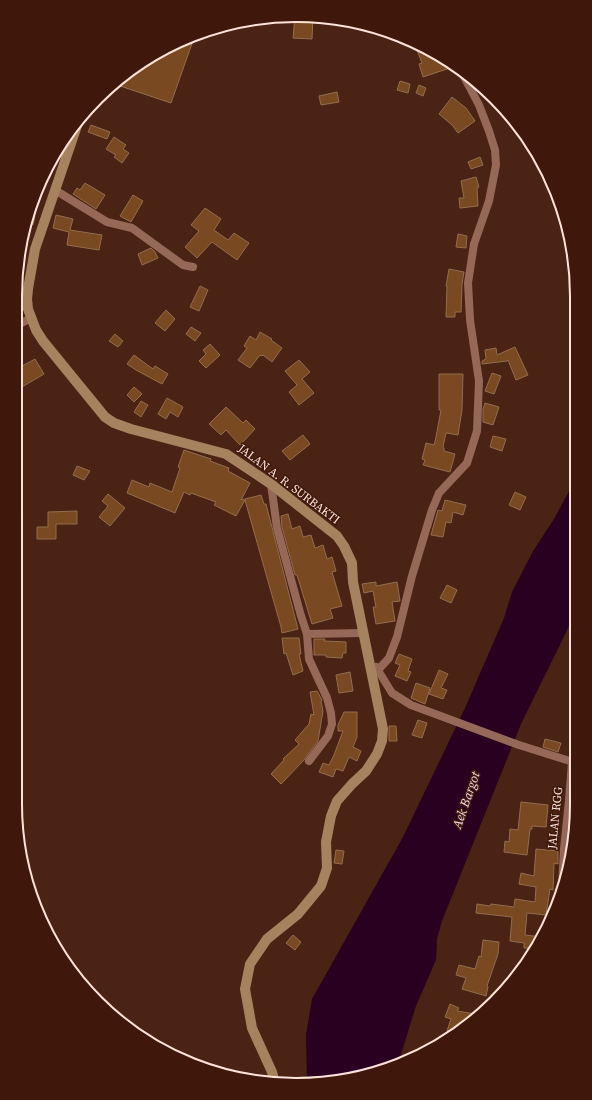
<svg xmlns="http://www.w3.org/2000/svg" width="592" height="1100" font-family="'Source Serif 4',serif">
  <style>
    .water { fill: #290020 }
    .building { fill: #794a21; stroke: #926d4f }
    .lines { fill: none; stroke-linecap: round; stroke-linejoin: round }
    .minor { stroke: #966858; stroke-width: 8 }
    .tertiary { stroke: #966858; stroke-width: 10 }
    .secondary { stroke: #a6825e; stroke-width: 10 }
    .labels { text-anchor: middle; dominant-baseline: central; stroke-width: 3; stroke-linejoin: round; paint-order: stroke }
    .street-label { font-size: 12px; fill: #fee3da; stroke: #3f180b }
    .water-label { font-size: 13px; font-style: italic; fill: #f1d8e8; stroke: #3f180b }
    .rim { fill: none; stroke: #fee3da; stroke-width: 2 }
  </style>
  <rect width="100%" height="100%" fill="#4a2315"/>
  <path class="water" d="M575,480L576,612L521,724L442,921L437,939L436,960L416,1006L399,1061L396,1065L315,1084H307L306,1035L312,999L403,837L465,708L504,618L512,592L533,551L554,519Z"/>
  <path class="building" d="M295,16L313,17L312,39L293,38Z
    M195,35L171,103L117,85L119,78L125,73L172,44Z
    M425,48L436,52L438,57L441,56L448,61L450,68L423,77L419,64L422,63L417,50Z
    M400,81L410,84L408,93L397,90Z
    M419,85L426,88L423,96L416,93Z
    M337,92L339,102L321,105L319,96Z
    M452,97L466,108L475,121L458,133L452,125L439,114Z
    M91,125L110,132L107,139L88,132Z
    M114,137L126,145L123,149L129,153L122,163L114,157L116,155L106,149Z
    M480,157L483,165L471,169L468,162Z
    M476,177L479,187L477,188L478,206L460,208L459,198H464L461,181Z
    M85,183L105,195L96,209L73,194L77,188L80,190Z
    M133,195L143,201L131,222L120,216Z
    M205,208L221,219L214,230L228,240L234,233L249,243L237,260L212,242L197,258L185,247L199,231L191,225Z
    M28,215L35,216L33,225L25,223Z
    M56,215L73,219L70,230L102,235L99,250L67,245L69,232L53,228Z
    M458,234L467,236L466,248L456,247Z
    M151,248L155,252L158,258L142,265L138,254Z
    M449,269L464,272L462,284L461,312H455V317H446L447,286H446Z
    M200,286L208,290L199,311L190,307Z
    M166,310L175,319L165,331L155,323Z
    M191,327L201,333L195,341L186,334Z
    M260,332L272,339L271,340L282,348L272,362L263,355L262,356L260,355L250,368L238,360L247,348L244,346L250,336L256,340Z
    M115,334L123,341L118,347L109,341Z
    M210,344L220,355L206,368L199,361L206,354L203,350Z
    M515,347L528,375L516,380L508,360L507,361L482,364V361L486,359L485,350L496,348L497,355Z
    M134,355L153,369L155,366L168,374L162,384L136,370L127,364Z
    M35,359L44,374L15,391V370Z
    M299,360L310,372L302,379L314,393L299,405L289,392L297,385L285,371Z
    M492,373L501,376L494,394L485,391Z
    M439,374H463L462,410L458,435L446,433L443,447L444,448V451L455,454L450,472L423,465L425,460L422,459L426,443L434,445L436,437L441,410H439Z
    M134,387L142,394L134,402L127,395Z
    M167,398L183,407L178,417L170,412L166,419L158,414Z
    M141,401L148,405L141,417L134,412Z
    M485,403L499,407L493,425L483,422V409Z
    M226,407L243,423L246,420L255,429L240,445L226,430L221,435L209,424Z
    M303,435L310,444L290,460L282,451Z
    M493,436L506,439L502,451L490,447Z
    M184,450L211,459L210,461L229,468L228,471L250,483L241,500L261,495L264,504H266L298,629L282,633L281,627L245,500L236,516L214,505L216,502L191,493L190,495L184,492L175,513L127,493L132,480L149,487L150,483L172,492L180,468L178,467Z
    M77,466L90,471L84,480L73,475Z
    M515,492L526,497L520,510L509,505Z
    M108,494L125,508L110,526L99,517L108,506L102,501Z
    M445,500L466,505L463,515L453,512L451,523L446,522L443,537L431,535L438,510L442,511Z
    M77,511V524H56V539H37V527H48V512Z
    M288,514L292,529L300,526L303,537L311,535L315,548L323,545L327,559L332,557L336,571L332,572L342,606L330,609L333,618L312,624L297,575H295L282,527L281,516Z
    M376,582V586L397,582L400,601L392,602L395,621L376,624L373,607H376L373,591L364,593L362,584Z
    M447,585L457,590L451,603L440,598Z
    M282,638H299L301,654H299L303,671L293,675L286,653L284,654Z
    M314,639H325L324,641L346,642V653H343L342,658L326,657V655H314Z
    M399,654L412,659L408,671L411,672L407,681L395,676L400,665L395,663Z
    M439,670L448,674L441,688L447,690L443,699L429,694Z
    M350,672L353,691L339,693L336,675Z
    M416,683L430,688L425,704L411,698Z
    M317,691L322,700L321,701L323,711L318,741L304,760L281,784L271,774L284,760L283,759L299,744L295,740L309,724L311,714L314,715L310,692Z
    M344,712H357V737L353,747L361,751L357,761L349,757L343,771L336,769L333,777L319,772L323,763L329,765L334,755L343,731H338V725Z
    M418,720L427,723L422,738L412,735Z
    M389,726H396L397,741H389Z
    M545,739L561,743L558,752L543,747Z
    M521,802L548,805L546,827L532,826V829H530L527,855L504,852L505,841L509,842L510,829L518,830Z
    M536,849L558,851V864L554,863L553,890L550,889L546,915L527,913L525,935L542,937L539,944L527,960L528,948H524V943L510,941L512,917L476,913L477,904L490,906L491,904L514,907L515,899L535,902L536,887L519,884L521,873L534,876Z
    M336,850L344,851L342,864L334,863Z
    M293,935L301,942L295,950L286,943Z
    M483,940L499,942L498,954L487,986L488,987L486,996L462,989L466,978L456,975L459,965L475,969L479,956L481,957Z
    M450,1004L459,1008L457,1011L481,1015L466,1024L459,1023L456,1031L453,1033L447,1031L451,1019L445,1017Z"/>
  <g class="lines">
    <path class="minor" d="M55,190L107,222L132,228L183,265L193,267
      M16,326L31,318
      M271,484L277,528L301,616L307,634L309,659L327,698L331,713L332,724L328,736L309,761
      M307,634L363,633
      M376,667L392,693L411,705L519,745L573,762
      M378,670L389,658L397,637L412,576L432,510L439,493L467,463L477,431L479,381L470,320L468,283L474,244L489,201L496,165L495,150L489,131L479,105L461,71"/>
    <path class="tertiary" d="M563,887L565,849L570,801L573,762L576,753"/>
    <path class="secondary" d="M80,117L35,249L28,289L27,299L28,309L36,330L43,341L105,417L114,423L131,429L226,454L271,484L337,536L344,546L352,563L353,582L383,729L382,741L377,754L366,771L352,784L337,801L331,816L326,842L327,868L321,886L298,914L267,939L250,964L245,989L252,1028L272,1072L274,1080"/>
  </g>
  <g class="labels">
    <g class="street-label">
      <text transform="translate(289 484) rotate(37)">JALAN A. R. SURBAKTI</text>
      <text transform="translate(555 818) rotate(-84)">JALAN RGG</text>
    </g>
    <g class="water-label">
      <text transform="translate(466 800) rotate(-71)">Aek Bargot</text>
    </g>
  </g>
  <path d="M0 0H592V1100H0ZM296 22H296A274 274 0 0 1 570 296V804A274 274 0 0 1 296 1078H296A274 274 0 0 1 22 804V296A274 274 0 0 1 296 22Z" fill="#3f180b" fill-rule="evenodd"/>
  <path class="rim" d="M296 22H296A274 274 0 0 1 570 296V804A274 274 0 0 1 296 1078H296A274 274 0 0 1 22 804V296A274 274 0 0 1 296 22Z"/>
</svg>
